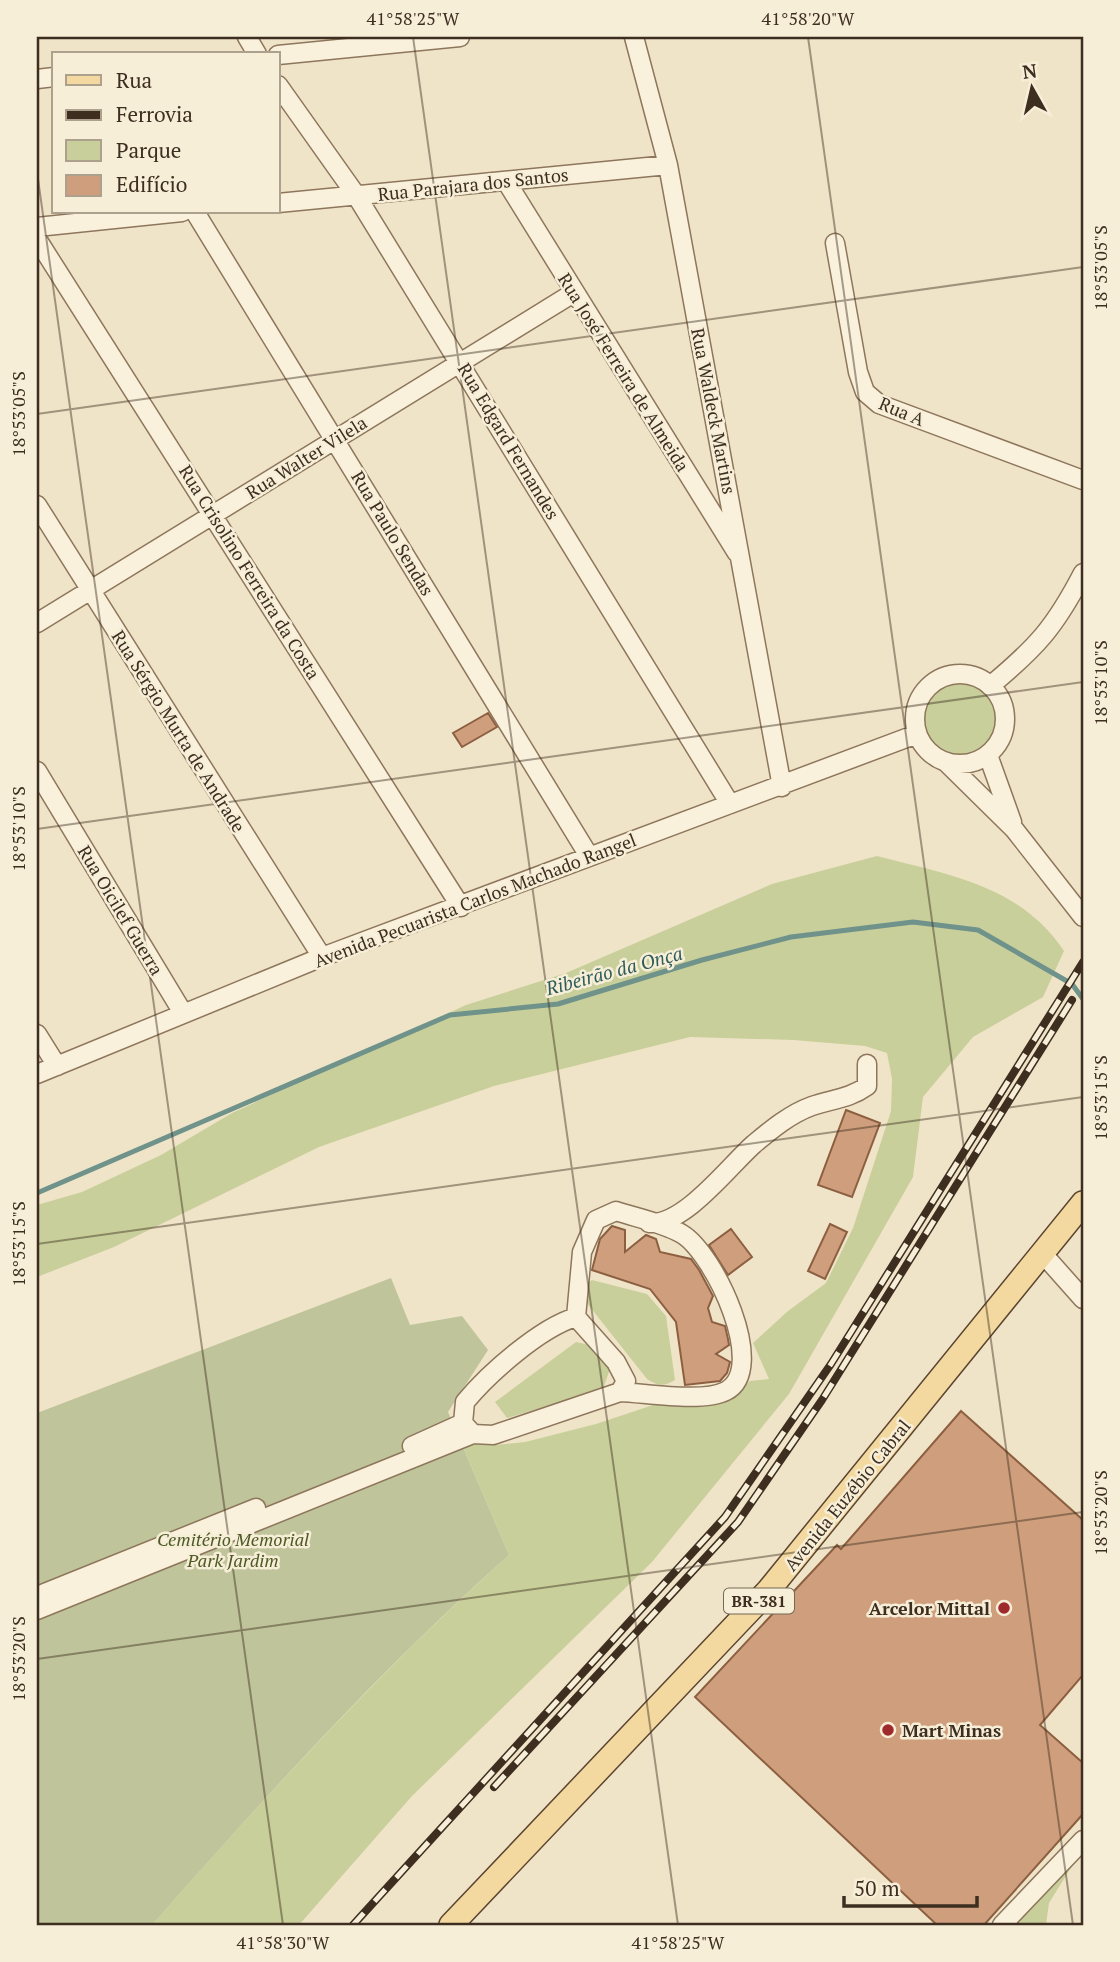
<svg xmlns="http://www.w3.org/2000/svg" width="1120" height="1962" font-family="'PT Serif',serif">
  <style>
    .green { fill: #c9cf9b }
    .cemetery { fill: #bfc49a }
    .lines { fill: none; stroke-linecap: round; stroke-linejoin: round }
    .stream { stroke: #6f938a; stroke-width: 5 }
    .building { fill: #cf9f7d; stroke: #8d5f41; stroke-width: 2 }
    .minor-casing { stroke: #8d765c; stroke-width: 21 }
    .major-casing { stroke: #5b4430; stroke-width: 26 }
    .minor { stroke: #faf1dc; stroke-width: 18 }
    .major { stroke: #f3d9a0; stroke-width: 23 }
    .rail-casing { stroke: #3d2e20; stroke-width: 8 }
    .rail { stroke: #f7eed8; stroke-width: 5; stroke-dasharray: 16; stroke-linecap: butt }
    .ticks { fill: none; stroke: #3d2e20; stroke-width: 2; stroke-opacity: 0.45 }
    .poi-dot { fill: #9e2a2b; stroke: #f7eed8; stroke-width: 2.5 }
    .labels { text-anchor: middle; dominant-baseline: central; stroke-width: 5; stroke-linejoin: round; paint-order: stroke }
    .shield { fill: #f7eed8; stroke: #756857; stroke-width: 2 }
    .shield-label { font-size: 16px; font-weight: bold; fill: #3d2e20 }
    .street-label { font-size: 18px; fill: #3d2e20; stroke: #f7eed8 }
    .park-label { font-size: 18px; font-style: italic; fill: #4d5a26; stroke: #f7eed8 }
    .poi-label { font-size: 18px; font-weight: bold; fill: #3d2e20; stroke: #f7eed8; text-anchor: end }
    .water-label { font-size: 19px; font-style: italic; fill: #2f5d5a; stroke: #f7eed8 }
    .neatline { fill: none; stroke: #3d2e20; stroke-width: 2.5 }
    .ticks-label { font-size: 18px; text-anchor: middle; fill: #3d2e20 }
  </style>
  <rect width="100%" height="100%" fill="#f0e4c8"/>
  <path class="green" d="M923 719a37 37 0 1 1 74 0a37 37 0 1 1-74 0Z
    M877,856C949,875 1020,885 1064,951L1043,997L973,1037L923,1097L913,1177L789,1394L652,1562L412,1796L299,1925H152C265,1797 381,1670 509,1555L461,1442L496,1445L525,1442L596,1424L662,1402L732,1396L750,1381L769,1379L753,1343L788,1311L826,1283L853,1228L891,1111L892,1079L887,1053L865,1046L793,1040L690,1037L494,1086L319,1147L114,1247L37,1277V1205L82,1192L161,1155L232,1113L466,1005L566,973L772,884Z
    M592,1280L647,1294L666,1316L675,1380C664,1387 658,1386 647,1379L586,1302L585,1285Z
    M576,1342L594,1346L610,1369L603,1389L507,1418L495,1402Z
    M1072,1866L1049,1903L1046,1925H1016Z"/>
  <path class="cemetery" d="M391,1278L410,1325L462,1316L488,1350L448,1412L509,1555C381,1669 265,1797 152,1925H37V1413Z"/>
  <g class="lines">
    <path class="stream" d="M37,1193L450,1015L558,1004L702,960L791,937L913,922L978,930L1072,984L1083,999"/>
  </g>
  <path class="building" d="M488,713L497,727L462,747L453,733Z
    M846,1110L880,1123L852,1197L818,1185Z
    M830,1224L847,1232L825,1279L808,1271Z
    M612,1226L625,1230V1252L646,1235L656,1239L660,1252L691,1259L699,1270L713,1296L708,1308L712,1322L725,1326L728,1339L729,1345L716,1354L730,1362L727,1373L720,1381L685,1385L676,1322L650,1289L592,1270L600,1239Z
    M731,1229L752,1257L728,1275L709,1245Z
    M961,1411L1083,1520V1675L1040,1725L1083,1763V1814L984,1925H937L695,1697L837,1545L841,1549Z"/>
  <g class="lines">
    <g class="minor-casing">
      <path id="minor" d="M247,37L257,54
        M634,37L668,165L782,787
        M278,55L460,37
        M37,79L54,77
        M278,85L356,195L730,804
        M506,181L737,553
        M278,203L668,165
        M195,212L589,856
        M37,227L182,212
        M37,239L461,907
        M835,243L858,372L865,392L879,404L1083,480
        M37,505L322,957
        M37,623L575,292
        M915 719a45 45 0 1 1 90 0a45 45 0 1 1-90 0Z
        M990,686C1037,647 1055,627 1083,573
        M988,755L1012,822
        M947,763L1014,829L1083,917
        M37,771L183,1013
        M37,1034L57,1066
        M37,1074L322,957L917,734
        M649,1223C684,1226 729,1166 754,1144C772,1129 790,1114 812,1106C832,1099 849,1099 867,1086V1064
        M1043,1254L1083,1299
        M576,1317L582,1252L596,1220L616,1211C637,1218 663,1223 682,1234C714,1253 769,1369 726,1391C703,1403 646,1393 620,1392
        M412,1446L463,1423
        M37,1596L256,1508
        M37,1610L473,1434L493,1435L620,1392L626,1381L616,1362L576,1317C540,1328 489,1373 465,1402L463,1423L473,1434
        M1002,1925L1083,1840"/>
    </g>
    <g class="major-casing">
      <path id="major" d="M451,1925L768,1591L1083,1203"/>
    </g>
    <use href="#minor" class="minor"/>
    <use href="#major" class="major"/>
    <g class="rail-casing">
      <path id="rail" d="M494,1787L738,1522L822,1400L1072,1000
        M353,1925L725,1517L831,1364L1083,962"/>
    </g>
    <use href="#rail" class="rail"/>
  </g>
  <path class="ticks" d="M413,37L678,1925M808,37L1073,1925M37,172L283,1925M37,414L1083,267M37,829L1083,682M37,1244L1083,1097M37,1659L1083,1512"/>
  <g class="poi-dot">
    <circle cx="1004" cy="1608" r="7"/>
    <circle cx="888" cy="1730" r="7"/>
  </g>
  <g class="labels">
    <rect class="shield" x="724" y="1588.5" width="70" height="25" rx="5"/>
    <g class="shield-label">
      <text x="759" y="1601">BR-381</text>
    </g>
    <g class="street-label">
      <text transform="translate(473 184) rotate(-6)">Rua Parajara dos Santos</text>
      <text transform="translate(624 372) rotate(58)">Rua José Ferreira de Almeida</text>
      <text transform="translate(714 411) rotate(79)">Rua Waldeck Martins</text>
      <text transform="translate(902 411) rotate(23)">Rua A</text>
      <text transform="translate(509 441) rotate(59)">Rua Edgard Fernandes</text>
      <text transform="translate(306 457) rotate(-32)">Rua Walter Vilela</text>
      <text transform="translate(393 533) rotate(59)">Rua Paulo Sendas</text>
      <text transform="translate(250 572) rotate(58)">Rua Crisolino Ferreira da Costa</text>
      <text transform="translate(179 731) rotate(58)">Rua Sérgio Murta de Andrade</text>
      <text transform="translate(475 900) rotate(-21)">Avenida Pecuarista Carlos Machado Rangel</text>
      <text transform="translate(121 910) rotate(59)">Rua Oicilef Guerra</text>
      <text transform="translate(847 1495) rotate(-51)">Avenida Euzébio Cabral</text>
    </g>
    <g class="park-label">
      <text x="233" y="1539">Cemitério Memorial<tspan x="233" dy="21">Park Jardim</tspan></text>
    </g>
    <g class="poi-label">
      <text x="990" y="1608">Arcelor Mittal</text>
      <text x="902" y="1730" text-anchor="start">Mart Minas</text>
    </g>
    <g class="water-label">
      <text transform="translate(614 970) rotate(-15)">Ribeirão da Onça</text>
    </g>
  </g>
  <rect width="1120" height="1962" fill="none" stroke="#f7eed8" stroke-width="77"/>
  <rect x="52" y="52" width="228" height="161" fill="#f7eed8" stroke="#ada18e" stroke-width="2"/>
  <rect x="66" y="75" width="35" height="10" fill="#f3d9a0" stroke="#ada18e" stroke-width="2"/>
  <text x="116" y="88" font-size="21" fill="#3d2e20">Rua</text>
  <rect x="66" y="110" width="35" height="10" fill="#3d2e20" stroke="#ada18e" stroke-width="2"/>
  <text x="116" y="122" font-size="21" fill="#3d2e20">Ferrovia</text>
  <rect x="66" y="140" width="35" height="21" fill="#c9cf9b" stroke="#ada18e" stroke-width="2"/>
  <text x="116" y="158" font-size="21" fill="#3d2e20">Parque</text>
  <rect x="66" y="175" width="35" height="21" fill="#cf9f7d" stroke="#ada18e" stroke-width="2"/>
  <text x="116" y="192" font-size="21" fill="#3d2e20">Edifício</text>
  <g transform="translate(1032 88) rotate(352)" stroke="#f7eed8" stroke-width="5" paint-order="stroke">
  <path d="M0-5L12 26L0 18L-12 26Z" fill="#3d2e20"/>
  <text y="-10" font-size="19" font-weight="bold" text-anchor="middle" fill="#3d2e20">N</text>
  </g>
  <path d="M844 1896v10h133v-10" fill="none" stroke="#3d2e20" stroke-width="3.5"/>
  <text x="854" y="1896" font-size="21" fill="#3d2e20" stroke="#f7eed8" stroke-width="5" paint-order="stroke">50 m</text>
  <rect x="38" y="38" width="1044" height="1886" class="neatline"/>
  <g class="ticks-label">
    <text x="413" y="25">41°58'25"W</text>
    <text x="808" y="25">41°58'20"W</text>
    <text transform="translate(1101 268) rotate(-90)" y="6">18°53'05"S</text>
    <text transform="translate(19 414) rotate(-90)" y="6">18°53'05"S</text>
    <text transform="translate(1101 683) rotate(-90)" y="6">18°53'10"S</text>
    <text transform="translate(19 829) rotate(-90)" y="6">18°53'10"S</text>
    <text transform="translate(1101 1098) rotate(-90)" y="6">18°53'15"S</text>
    <text transform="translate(19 1244) rotate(-90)" y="6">18°53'15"S</text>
    <text transform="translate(1101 1513) rotate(-90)" y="6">18°53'20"S</text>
    <text transform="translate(19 1659) rotate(-90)" y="6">18°53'20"S</text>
    <text x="283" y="1949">41°58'30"W</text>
    <text x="678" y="1949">41°58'25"W</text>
  </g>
</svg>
